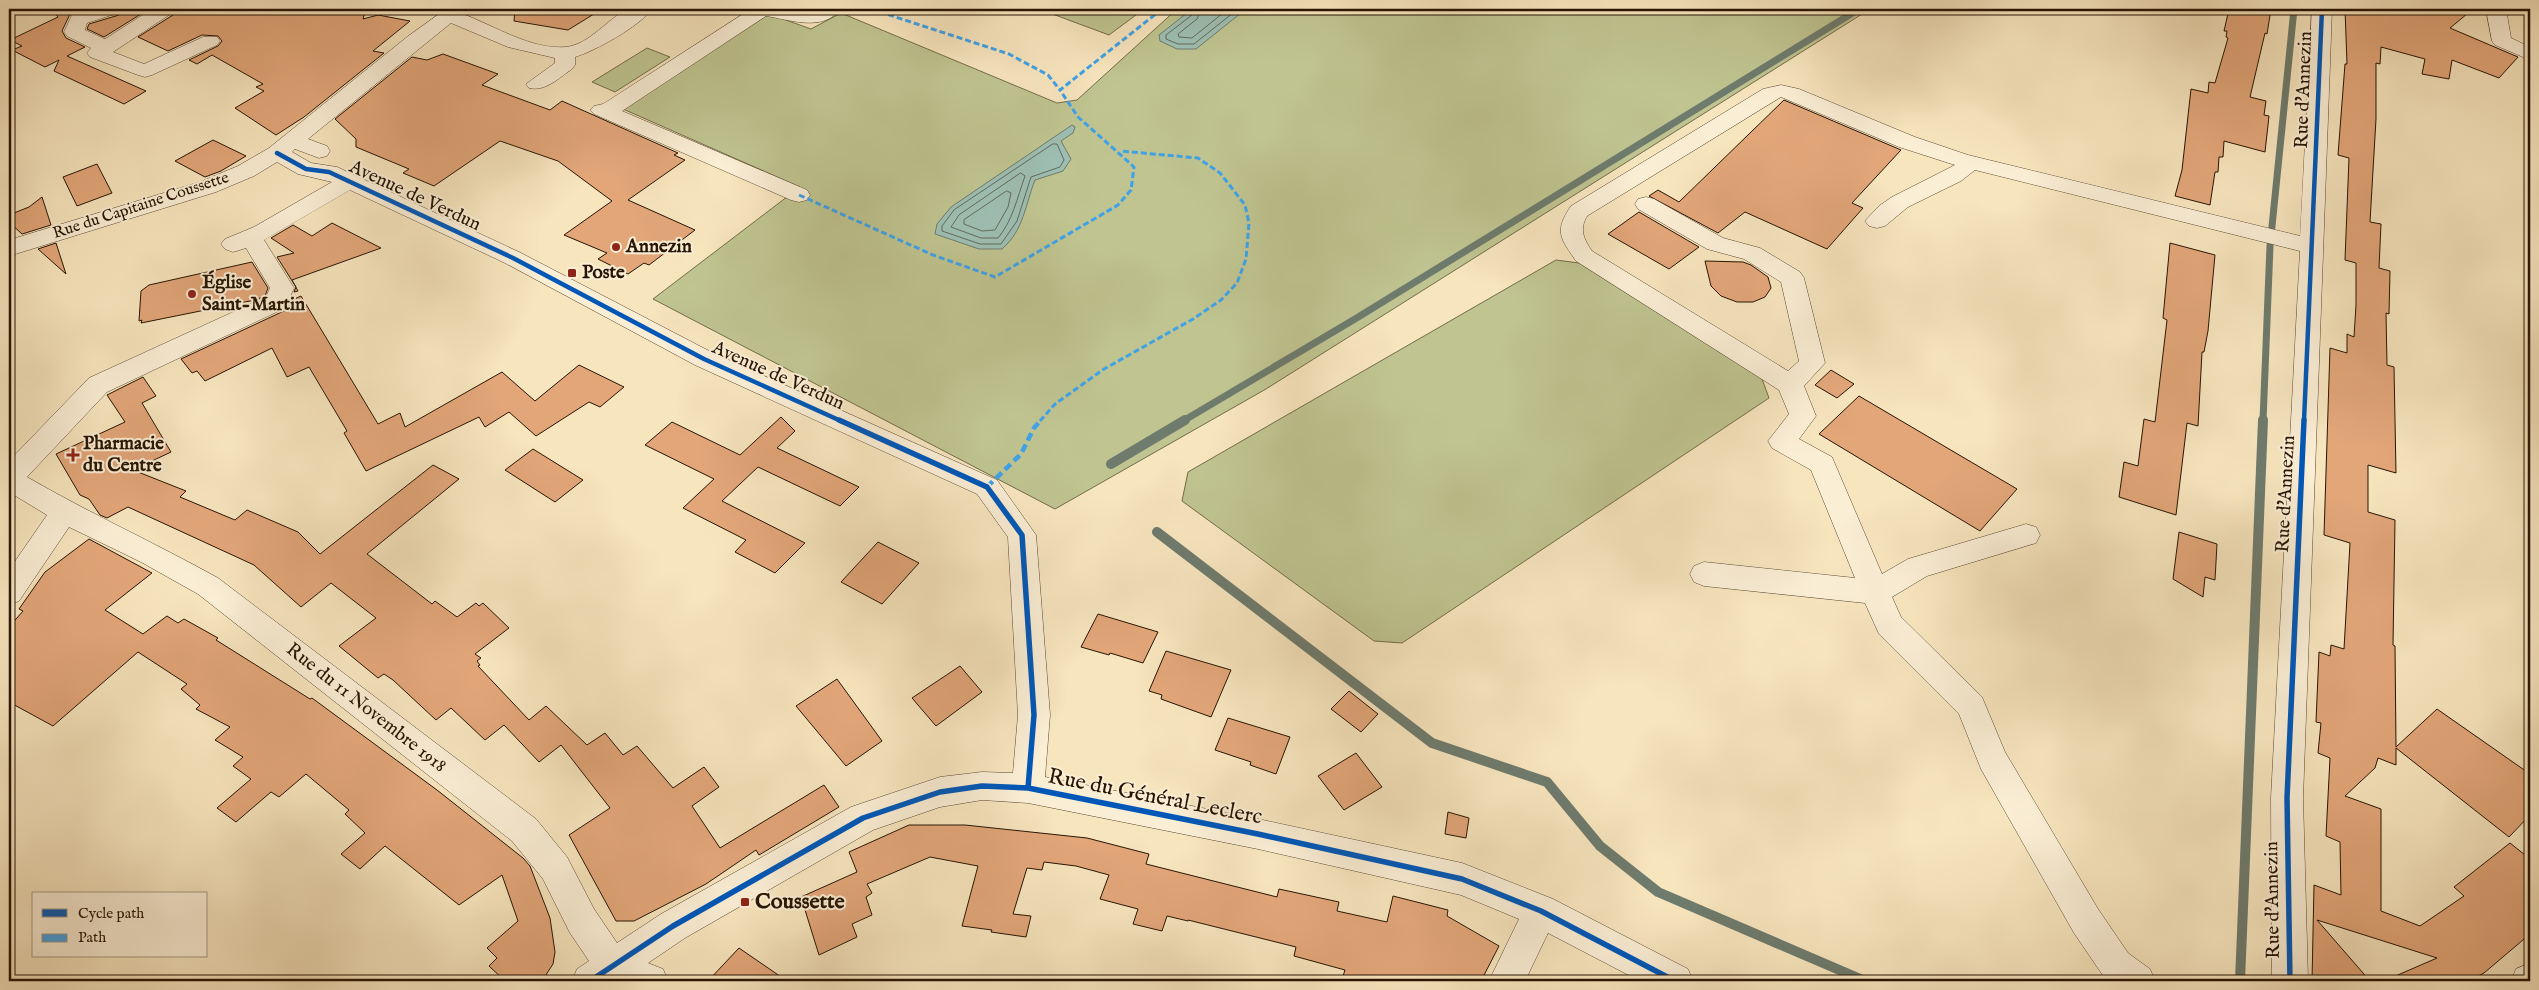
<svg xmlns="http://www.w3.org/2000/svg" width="2539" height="990" font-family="'IM FELL English',serif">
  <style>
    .green { fill: #bfc490; stroke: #736c4a }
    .water { fill: #9dbfb3; stroke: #6e7b6d }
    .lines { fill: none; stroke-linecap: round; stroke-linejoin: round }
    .shore { stroke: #626a5b; stroke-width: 1 }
    .stream-far1 { stroke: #6e7b6d; stroke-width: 7 }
    .stream { stroke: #6e7b6d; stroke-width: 10 }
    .building { fill: #e2a679; stroke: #271403 }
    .minor-casing { stroke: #5b4832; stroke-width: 1 }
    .minor { fill: #faeed5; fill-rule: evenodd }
    .quiet-far1 { stroke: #3ea2e9; stroke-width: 3; stroke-dasharray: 6 3; stroke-linecap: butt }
    .quiet { stroke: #3ea2e9; stroke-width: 4.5; stroke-dasharray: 8 4.5; stroke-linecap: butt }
    .cycleway-far1-casing { stroke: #faeed5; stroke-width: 7 }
    .cycleway-casing { stroke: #faeed5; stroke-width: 9 }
    .cycleway-far1 { stroke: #0057b8; stroke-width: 4.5 }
    .cycleway { stroke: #0057b8; stroke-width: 5.5 }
    .poi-dot { fill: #8f2418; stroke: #faeed5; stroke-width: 2 }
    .labels { text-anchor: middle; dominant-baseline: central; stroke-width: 4; stroke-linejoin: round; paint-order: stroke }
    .far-street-label { font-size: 16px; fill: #271403; stroke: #faeed5 }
    .street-label { font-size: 19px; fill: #271403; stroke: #faeed5 }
    .poi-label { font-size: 19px; font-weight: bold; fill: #271403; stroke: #faeed5; text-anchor: start }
    .near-street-label { font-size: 22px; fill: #271403; stroke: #faeed5 }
    .near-poi-label { font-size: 22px; font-weight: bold; fill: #271403; stroke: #faeed5; text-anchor: start }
  </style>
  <rect width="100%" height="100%" fill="#f7e5be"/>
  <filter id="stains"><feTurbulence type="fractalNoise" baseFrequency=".004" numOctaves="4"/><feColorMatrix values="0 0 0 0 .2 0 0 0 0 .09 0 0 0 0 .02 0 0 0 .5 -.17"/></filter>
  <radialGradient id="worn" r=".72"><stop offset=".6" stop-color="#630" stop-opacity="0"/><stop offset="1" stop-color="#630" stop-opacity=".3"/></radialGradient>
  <path class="green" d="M1039,9H1144L1109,35Z
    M1177,9H1344L1353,12L1361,9H1870L1266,389L1055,509L653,299L800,187L623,109L769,14L811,29L841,13L1057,103L1077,100Z
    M647,48L670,57L615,92L592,82Z
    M1556,260L1579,263L1762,379L1769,398L1402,643L1374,641L1182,501L1188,472Z"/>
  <path class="water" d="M1192,9H1246L1196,49H1177L1160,41L1159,35Z
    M1072,125L1075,127L1073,133L1061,141L1071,159L1063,171L1035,180C1025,205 1024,230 1002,249H979L935,234L937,224L951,207Z"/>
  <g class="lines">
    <path class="shore" d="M1194,9L1192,15L1166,35V39L1178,44H1194L1238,9
      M1201,9L1197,19L1178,34L1179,37L1192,38L1228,9
      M1053,144H1057L1064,160L1060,167L1031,177L1017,221L1001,244H980L942,231V226L954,210Z
      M1021,173L1025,176C1017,198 1013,220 998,238H981L951,227L959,215Z
      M1007,191L1011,193L1008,207L995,230L982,231L964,224V220Z"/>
    <path class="stream-far1" d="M1183,421L1355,319L1859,9
      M2263,421L2270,246L2294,9"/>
    <path class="stream" d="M1111,464L1185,420
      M1157,532L1432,743L1547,782L1600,846L1658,892L1865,981
      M2240,981L2263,420"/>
  </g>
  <path class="building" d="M52,9H86L70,14L62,31L66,38L85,47L67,56L146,91L124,104L54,71L59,60L45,67L12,50L22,46L10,40L58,17Z
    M123,9H149L104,37L87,29L89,24L119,15Z
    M177,9H366L363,19L378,15L410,21L373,51L384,53L304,117L276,135L235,108L264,91L256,87L263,84L212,55L197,64L189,60L218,46L222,41L218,36L202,35L168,51L138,37L173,15Z
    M515,9H602L568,30L514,21Z
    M2229,9H2271L2267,34L2265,33L2250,97L2266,101L2264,115L2269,116L2265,152L2224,141L2223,157H2219L2218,172H2215L2210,205L2175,196L2182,170L2191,89L2208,93L2209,82L2215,83L2228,38L2226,37L2227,31H2224Z
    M2345,9H2473L2450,28L2518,57L2499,78L2452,60L2449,79L2422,74L2425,59L2381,47L2380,64L2376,63V119L2370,222L2381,224L2379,268L2390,271L2389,314L2386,313L2387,365L2394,367L2396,473L2368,465V512L2395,520L2393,645L2395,646L2396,747L2437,709L2530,774V815L2509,837L2396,748V765L2378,758L2375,768L2345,796L2381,809V911L2420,926L2464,896L2454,887L2510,843L2530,859V934L2484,973L2468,981H2384L2437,958L2317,920L2370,981H2312L2314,885L2341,895L2340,842L2326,836L2330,758L2318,753L2321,723L2316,722L2319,652L2330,656L2331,645L2344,649L2350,543L2324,535L2330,348L2347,353V334L2354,337L2356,305V263L2345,260L2349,158L2338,155L2345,64H2347Z
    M443,54L498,74L482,85L550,110L562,101L678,153L674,155L685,160L628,200L695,230L649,265L644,263L628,274L598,259L607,253L564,235L612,201L558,161L500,141L434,186L403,173L409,169L356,147V139L335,119L412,57L427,60Z
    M1784,100L1901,150L1852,203L1863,208L1827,249L1745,212L1718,233L1649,196L1658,190L1679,202Z
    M213,140L246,156L221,171L205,177L175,161Z
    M97,164L112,193L77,206L63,177Z
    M42,197L51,225L22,234L9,222V215L29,207Z
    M1639,212L1699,247L1669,269L1608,234Z
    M332,223L381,248L292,280L298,291L294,292L296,287L277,257L294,253L271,238L293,225L312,236Z
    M56,243L66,274L38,249Z
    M2170,243L2215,255L2208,331L2204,352H2202L2198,426L2187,423L2176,515L2119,497L2124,462L2138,466L2144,419L2155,422L2167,320L2163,318Z
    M1705,261L1743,262L1751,265L1768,277L1771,288L1765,297L1753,302H1737L1721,296L1711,286Z
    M252,262L268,288L265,296L255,300L141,323L142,320L139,321L141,291L149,285Z
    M301,296L378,424L400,413L405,427L502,372L535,401L579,365L624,387L600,407L589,402L536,436L509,412L485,427L479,417L366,471L344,433L347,431L309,367L287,377L272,348L205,381L197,371L192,373L181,359L286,310L290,301Z
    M1831,370L1854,384L1837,398L1815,385Z
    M143,377L156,396L142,403L171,452L133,470L186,491L180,497L235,520L247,510L298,532L320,554L433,465L459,479L367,554L432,604L435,601L457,617L476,603L479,606L483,603L509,628L475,654L481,658L477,661L480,665L478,666L529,720L546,706L587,745L605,733L623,755L637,746L673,788L704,767L719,787L692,806L720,848L824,785L839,807L759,855L756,850L706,884L634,921H616L569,835L610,808L561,745L539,762L504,725L485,740L451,708L436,720L393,680L384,674L378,678L339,646L376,618L331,583L301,607L254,565L128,507L107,518L100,515L89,499L80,495L56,454L125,422L107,395Z
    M1859,396L2017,489L1980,531L1819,434Z
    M781,417L795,431L777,448L859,487L840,506L758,467L722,501L805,543L775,573L735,552L746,540L683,508L714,479L645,445L672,422L740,455Z
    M533,449L583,480L555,502L505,470Z
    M2179,532L2217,544L2215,580L2205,577L2203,597L2173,579Z
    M89,539L152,573L105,610L143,634L167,616L178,623L184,619L218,638L216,640L310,699L312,698L437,790L523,858L530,866L550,918L555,952L553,964L542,981H505L489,966L497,958L487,948L518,921L502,875L459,905L385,846L360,869L341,854L365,833L345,814L349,810L306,774L279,797L271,792L236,822L217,808L251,779L233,766L243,757L215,740L230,727L196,709L200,705L181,689L187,684L138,652L53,726L9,702V627L23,611L19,609L45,572Z
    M878,542L919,563L882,604L841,582Z
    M1098,614L1158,632L1143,663L1110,653L1109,655L1081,647Z
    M1166,651L1231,670L1211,717L1161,699L1162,695L1149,691Z
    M960,666L982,692L936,726L912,698Z
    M837,679L882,741L846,766L796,706Z
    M1349,691L1378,714L1361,732L1331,709Z
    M1228,718L1290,737L1276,774L1250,765L1251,762L1215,750Z
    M1356,753L1382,787L1344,810L1318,776Z
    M1448,812L1469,818L1466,838L1445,834Z
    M909,825H965L1087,838L1149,854L1146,864L1277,897L1279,889L1339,902L1337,911L1387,922L1393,896L1448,910L1447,916L1499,946L1481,981H1366L1343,976L1345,970L1294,956L1296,947L1188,920V921L1167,916L1162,931L1133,924L1138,909L1100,899L1109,875L1076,866L1044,862L1042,870L1027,868L1013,914L1031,916L1026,937L991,932L992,930L962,926L978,866L930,857L867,884L872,893L866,897L872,915L852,924L857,937L819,955L801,897L857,872L849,852Z
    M739,948L787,981H708Z"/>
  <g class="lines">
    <g class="minor-casing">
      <path id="minor" d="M92,9H121L118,13L87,23L85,30L105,39L152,9H175L172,13L113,52L144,64L203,37H217L220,41L217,45L152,75L145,77L138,75L90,57L87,53L91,48L67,36L64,32L72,15Z
        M446,9H468L463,14C495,26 531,50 566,47C591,44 607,18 629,9C635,7 646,9 652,9C640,26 595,51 575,57V65L572,69C559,78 545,92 529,88L526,84L555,63V58L508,47L451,23L308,139L327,146L330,151L327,156L319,158L295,149L292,152L311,163L337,167L521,253L713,353L997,480L1036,535L1050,715L1045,777L1258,819L1462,863L1553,899L1688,969L1693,981H1640L1548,933L1525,981H1489L1519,919L1461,895L1258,849L1028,803L982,800L940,807L873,830L685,938L648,963L663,969L668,981H572L577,969L589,961L570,933L543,879L512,841L198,594L141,562L69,527L19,601L9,605V570L47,515L9,492V461L89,378L266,297L270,288L246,248L233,252L225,249L221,244L225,239L254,227L332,182L298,174L277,162L254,176L216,192L9,256V240L200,182L238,166L269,148L407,37ZM350,190L505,263L695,365L977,494L1008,537L1018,715L1013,773L982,772L940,777L851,807L661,914L617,943L594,909L567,857L536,819L218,578C155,543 89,513 27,477L107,392L285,308L294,288L264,240Z
        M751,9L805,11L840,9C823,33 788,19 766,16L622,111L807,190L810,195L807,200L799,202L791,200L594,114L590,110L594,106L603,104Z
        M2312,9H2332L2303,798L2308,981H2272L2271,798L2300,251L1975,170L1961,181L1908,207L1885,226L1877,228L1869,226L1865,221L1879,206L1892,197L1955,165L1899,147L1781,97L1587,216C1579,230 1584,239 1592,251L1788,371L1799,361L1781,282L1744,259L1707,249L1638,209L1635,204L1638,199L1646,197L1654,199L1723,238L1760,248L1800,272L1804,278L1825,363L1804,386L1816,416L1799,439L1832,457L1882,574L1908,559L2026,524L2036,527L2040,535L2036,543L1927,576L1892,597L1901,617L1982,697L2005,752L2098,909L2128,953L2150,969L2155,981H2109L2104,977L2074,933L1981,769L1959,714L1879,634L1865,603L1704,586L1694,582L1690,574L1694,566L1704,562L1855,578L1811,470L1772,448L1768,441L1789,414L1779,390L1576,261C1560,238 1554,231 1571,206L1763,89L1781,85L1799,89L1915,137L1968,155L2300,236Z
        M2486,9H2506L2511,38L2530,47V60L2495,45L2492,41Z
        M2530,963V981H2511L2516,969Z"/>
    </g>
    <use href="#minor" class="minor"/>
    <path class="quiet-far1" d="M871,9L1009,54L1048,75L1060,90
      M1794,9L1797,10
      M799,195L933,255L995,277L1118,205L1131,190L1134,167L1078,117L1060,90L1162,9
      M1040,421L1055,404L1104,369L1193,319L1221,300L1237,283L1246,259L1249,223L1245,205L1220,173L1198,158L1120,151"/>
    <path class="quiet" d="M987,487L1021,454L1034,428L1041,420"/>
    <g class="cycleway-far1-casing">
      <path id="cycleway-far1" d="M277,153L306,169L329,172L513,258L704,359L841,421
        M2304,421L2322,9"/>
    </g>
    <g class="cycleway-casing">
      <path id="cycleway" d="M839,420L987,487L1022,535L1034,715L1028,788
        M590,981L673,926L863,818L940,792L982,786L1028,788L1258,834L1462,879L1541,911L1675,981
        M2290,981L2287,798L2304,420"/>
    </g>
    <use href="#cycleway-far1" class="cycleway-far1"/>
    <use href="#cycleway" class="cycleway"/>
  </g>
  <g class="poi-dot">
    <circle cx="616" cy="247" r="5"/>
    <rect x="567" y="268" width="10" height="10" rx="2.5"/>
    <circle cx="192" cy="294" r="5"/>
    <path d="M70.5 447.5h5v5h5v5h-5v5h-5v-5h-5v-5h5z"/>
    <rect x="740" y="897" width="10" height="10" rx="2.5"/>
  </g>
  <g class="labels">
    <g class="far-street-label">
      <text transform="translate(141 206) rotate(-18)">Rue du Capitaine Coussette</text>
    </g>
    <g class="street-label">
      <text transform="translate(2304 90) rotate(-88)">Rue d'Annezin</text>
      <text transform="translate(415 196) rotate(25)">Avenue de Verdun</text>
      <text transform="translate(778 376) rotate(24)">Avenue de Verdun</text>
      <text transform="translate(2286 494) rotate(-87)">Rue d'Annezin</text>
      <text transform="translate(366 708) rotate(38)">Rue du 11 Novembre 1918</text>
      <text transform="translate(2273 900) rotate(-91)">Rue d'Annezin</text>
    </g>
    <g class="poi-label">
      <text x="626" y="247">Annezin</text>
      <text x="582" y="273">Poste</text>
      <text x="202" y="283">Église<tspan x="202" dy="22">Saint-Martin</tspan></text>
      <text x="83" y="444">Pharmacie<tspan x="83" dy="22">du Centre</tspan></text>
    </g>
    <g class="near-street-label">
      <text transform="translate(1155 797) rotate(11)">Rue du Général Leclerc</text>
    </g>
    <g class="near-poi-label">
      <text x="755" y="902">Coussette</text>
    </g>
  </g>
  <rect width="2539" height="990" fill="none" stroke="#f7e5be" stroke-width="30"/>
  <rect x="10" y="10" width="2519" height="970" fill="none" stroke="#271403" stroke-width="2.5"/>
  <rect x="15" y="15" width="2509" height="960" fill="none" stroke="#271403"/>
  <rect x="32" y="892" width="175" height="65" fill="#faeed5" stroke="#a69781"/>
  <rect x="42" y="909" width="25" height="8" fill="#0057b8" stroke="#a69781"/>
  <text x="78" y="918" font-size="15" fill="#271403">Cycle path</text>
  <rect x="42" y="934" width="25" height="8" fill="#3ea2e9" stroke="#a69781"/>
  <text x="78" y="942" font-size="15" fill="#271403">Path</text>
  <rect width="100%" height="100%" filter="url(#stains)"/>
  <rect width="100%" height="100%" fill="url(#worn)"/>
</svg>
